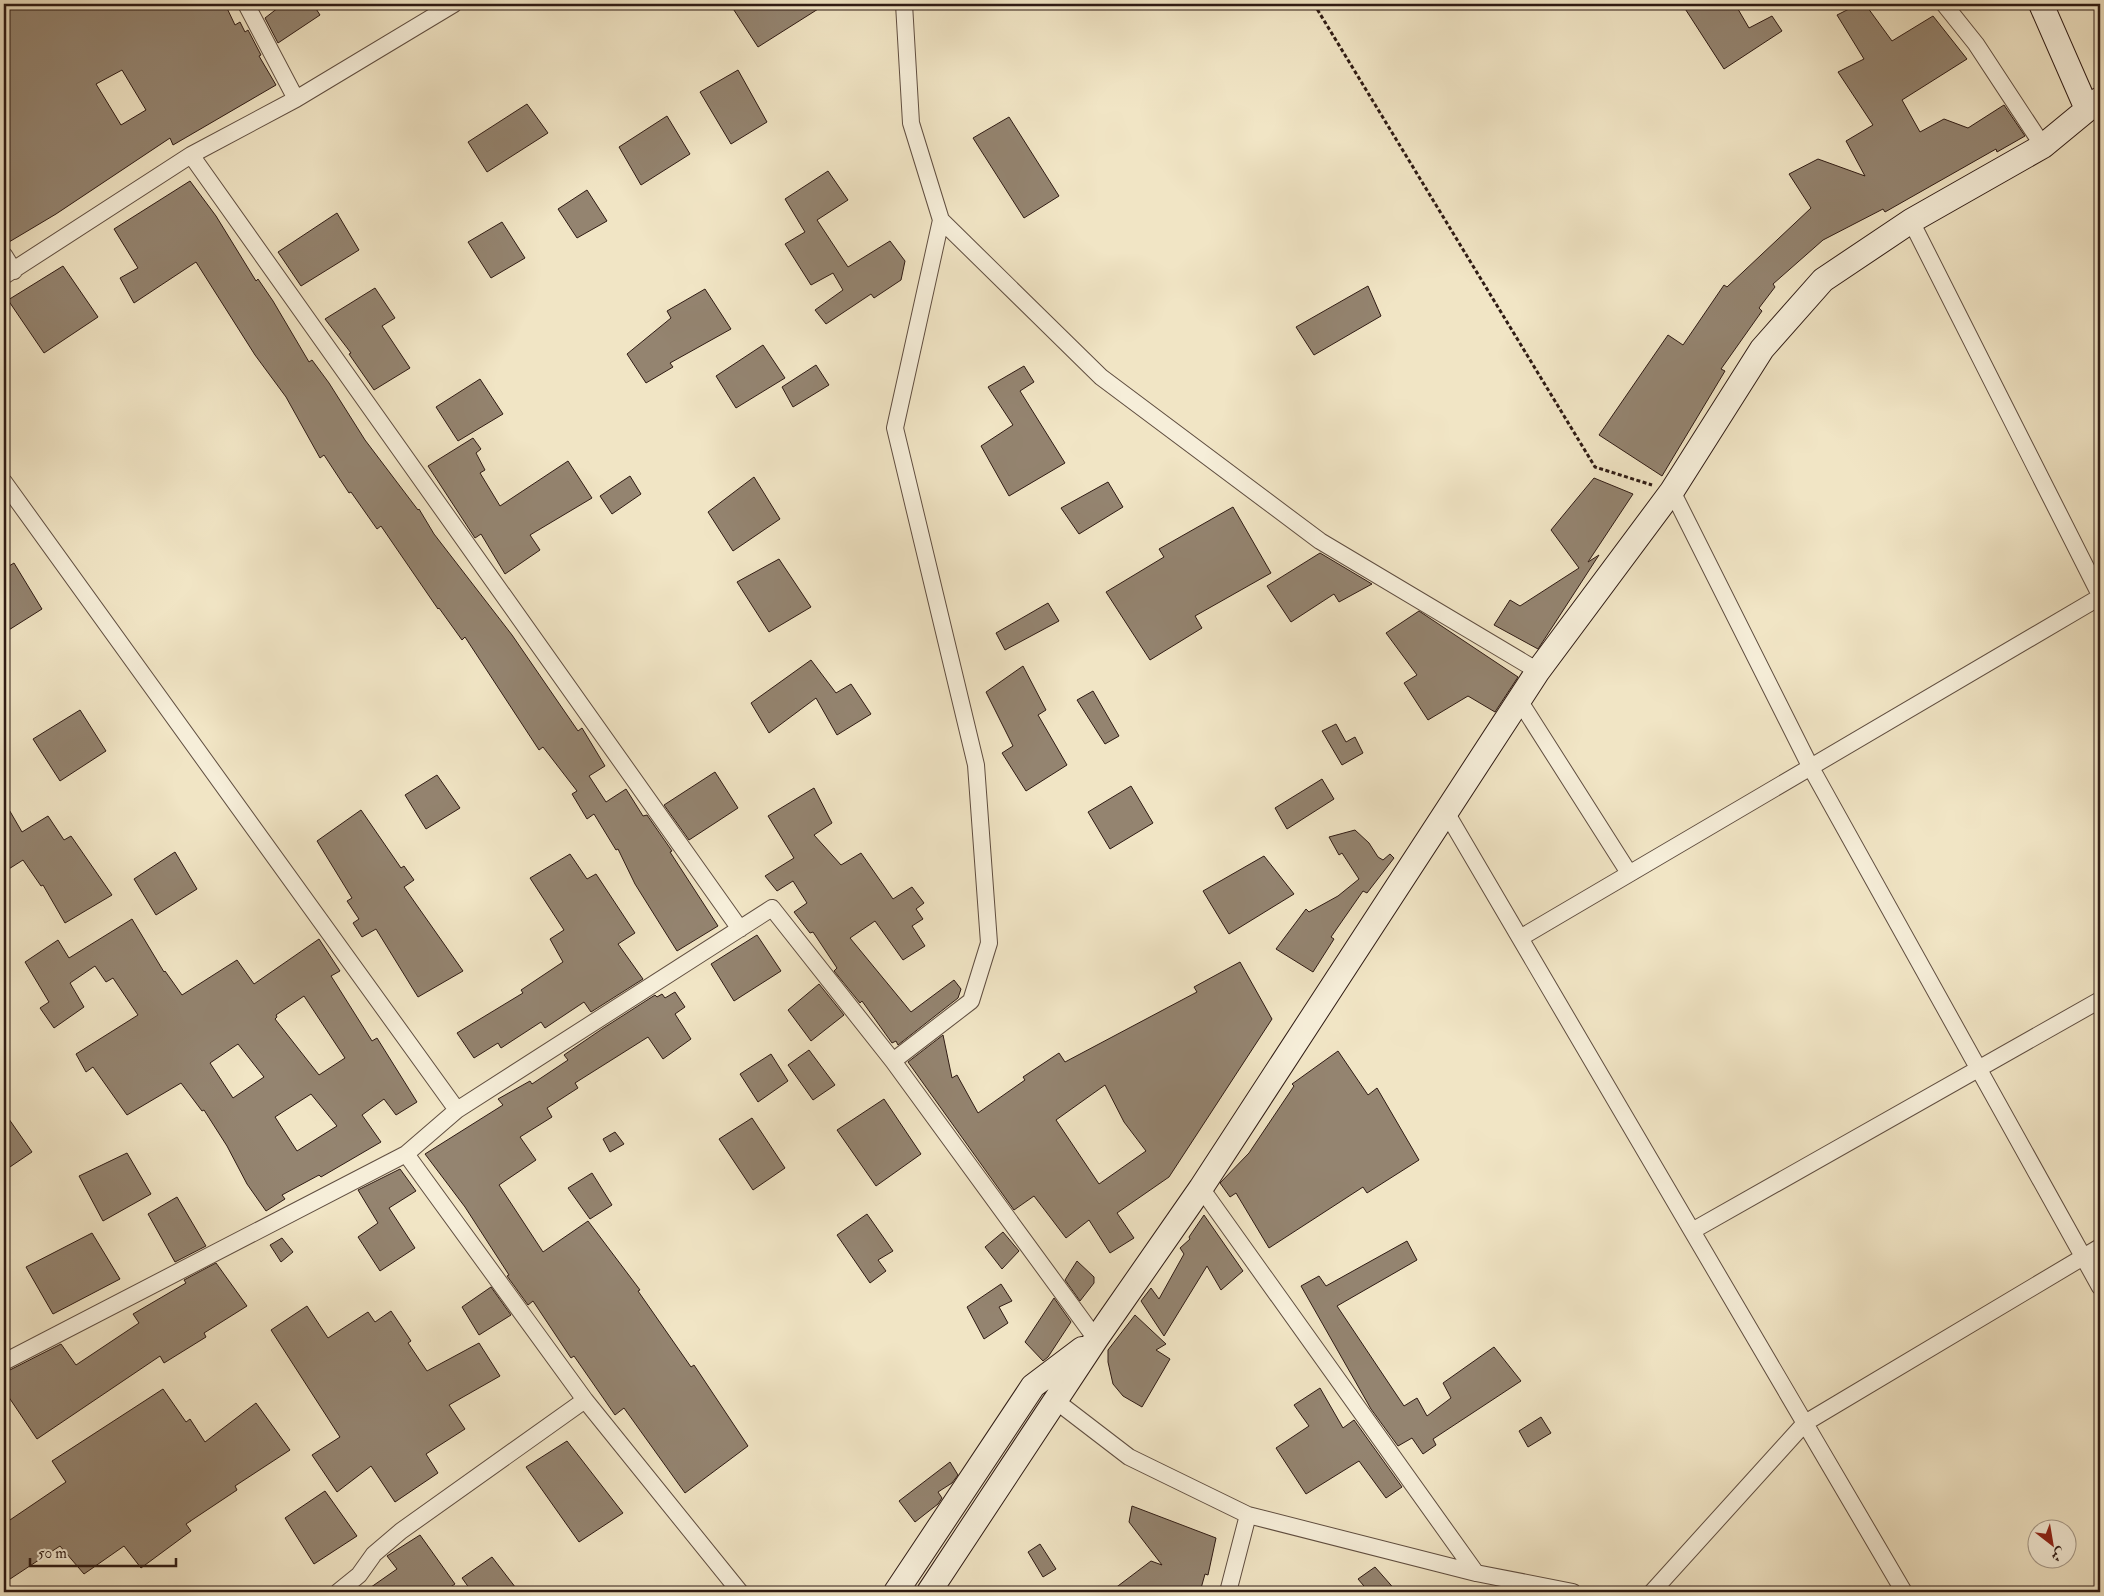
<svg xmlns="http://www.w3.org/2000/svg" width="2104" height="1596" font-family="'IM FELL Double Pica',Amiri,serif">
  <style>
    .building { fill: #948470; stroke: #2f1b14; fill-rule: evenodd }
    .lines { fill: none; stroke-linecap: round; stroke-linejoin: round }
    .street-casing { stroke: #604e40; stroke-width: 18 }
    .secondary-casing { stroke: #2f1b14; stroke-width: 26 }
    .path { stroke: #2f1b14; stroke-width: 3; stroke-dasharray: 4 2.5; stroke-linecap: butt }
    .street { stroke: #f6eed9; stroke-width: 16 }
    .secondary { stroke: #f6eed9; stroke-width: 24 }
  </style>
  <rect width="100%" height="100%" fill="#f1e5c5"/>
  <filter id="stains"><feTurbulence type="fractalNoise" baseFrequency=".004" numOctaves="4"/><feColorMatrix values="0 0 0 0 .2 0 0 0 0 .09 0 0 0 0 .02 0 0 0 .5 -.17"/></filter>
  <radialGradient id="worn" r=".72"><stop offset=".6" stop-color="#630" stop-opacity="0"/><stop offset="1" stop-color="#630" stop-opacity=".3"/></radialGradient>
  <path class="building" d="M4,4H225L235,25L240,22L245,32L248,30L261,55L259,56L276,85L173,145L170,138L56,214L4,245ZM122,70L146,110L121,125L96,84Z
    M283,4H313L320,15L278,43L265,18Z
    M730,4H826L758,47Z
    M1682,4H1735L1749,28L1772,16L1782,31L1724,69Z
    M1859,4H1865L1892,41L1933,16L1967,59L1902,100L1920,132L1944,119L1968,128L2004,105L2025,136L1997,152L1996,149L1885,212L1883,209L1823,240L1773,284L1775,287L1759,308L1762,311L1721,369L1725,371L1662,476L1599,435L1668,335L1683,345L1724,285L1727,287L1811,208L1789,174L1818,159L1865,176L1846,141L1873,125L1838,72L1864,59L1837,15Z
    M738,70L767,122L731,144L700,92Z
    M527,104L548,133L487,172L468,142Z
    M667,116L690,154L641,185L619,147Z
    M1009,117L1059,196L1024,218L973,138Z
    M828,171L848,200L817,220L848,267L890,241L905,261L901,280L874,298L871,294L826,324L815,310L843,290L833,273L811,285L785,244L805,232L785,199Z
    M190,181L216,216L256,281L258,279L273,301L309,362L312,360L329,383L365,440L418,510L419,509L434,534L512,635L578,731L582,728L605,766L589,776L606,802L626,789L643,816L647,815L672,851L670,852L718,926L677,951L635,884L618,849L616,850L594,814L587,819L572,794L577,791L543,747L539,750L465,637L462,640L439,608L438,609L381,526L377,529L351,492L349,493L324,455L320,458L286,397L255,355L196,262L134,303L120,278L138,268L114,229Z
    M587,190L607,221L577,238L558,209Z
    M337,213L359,250L301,286L278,252Z
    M502,222L525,258L491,278L468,242Z
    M63,266L98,317L44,353L8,300Z
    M1368,286L1381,316L1314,355L1296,327Z
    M375,288L395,318L382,326L410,368L374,390L349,354L351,353L325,319Z
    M705,289L731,329L670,363L673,367L646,383L627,354L671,318L667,311Z
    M763,345L785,378L736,408L716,376Z
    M816,365L829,385L793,407L782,387Z
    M1024,366L1034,382L1020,391L1065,463L1009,496L981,446L1013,425L988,387Z
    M480,379L503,414L458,441L436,407Z
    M473,438L481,449L476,453L485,470L480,473L500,506L568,461L592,498L530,535L540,550L505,574L481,534L475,538L428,466Z
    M630,476L641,494L612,514L600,496Z
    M754,477L780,519L733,551L708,512Z
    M1594,478L1633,494L1588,562L1599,555L1538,649L1494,625L1510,600L1520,606L1579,568L1551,530Z
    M1108,482L1123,507L1079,534L1061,508Z
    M1233,507L1271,573L1195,616L1202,628L1150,660L1106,592L1164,557L1159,549Z
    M1320,553L1372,584L1339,602L1334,594L1291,622L1267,586Z
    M779,559L811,607L769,632L737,582Z
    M14,563L42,609L4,633V569Z
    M1048,603L1059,621L1005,650L996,633Z
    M1419,611L1518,677L1495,712L1468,696L1428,720L1404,683L1417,675L1386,633Z
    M811,660L836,693L851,684L871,714L837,735L816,698L769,733L751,703Z
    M1023,666L1046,710L1038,715L1067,765L1026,791L1002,753L1013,746L986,692Z
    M1093,691L1119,736L1105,744L1077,700Z
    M80,710L106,751L60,781L33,739Z
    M1336,724L1346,742L1355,737L1363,753L1342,765L1322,731Z
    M715,772L738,808L689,840L664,805Z
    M437,775L460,808L426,829L405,795Z
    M1322,779L1334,799L1287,829L1275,808Z
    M1131,786L1153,823L1110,849L1088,812Z
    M814,788L832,823L814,835L841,865L861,853L893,899L912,887L924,903L916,909L923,919L912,926L925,946L903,960L875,921L850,938L911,1012L954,980L961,989L958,998L898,1045L896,1041L892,1043L862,1001L860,1003L834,971L837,968L813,932L810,933L794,912L807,903L793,881L777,891L765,876L794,858L768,816Z
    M4,801L22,832L48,816L64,840L71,836L112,895L65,923L43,885L41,886L23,860L4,872Z
    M361,810L401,868L404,866L414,880L404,887L463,971L418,997L376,929L362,937L353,923L359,919L347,901L352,898L317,841Z
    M1355,830L1369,843L1378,857L1383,860L1390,854L1394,858L1367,893L1363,891L1331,937L1334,939L1313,972L1276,949L1306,909L1309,912L1338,896L1359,879L1342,853L1339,855L1329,837Z
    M175,852L197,889L156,915L134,879Z
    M570,854L587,879L596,874L635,933L618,944L643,979L591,1012L584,1002L545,1028L541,1022L501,1048L498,1043L474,1058L457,1033L523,993L521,990L563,962L550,939L564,930L530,878Z
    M1264,856L1294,894L1229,934L1203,891Z
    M132,919L164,972L165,971L182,995L237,960L254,984L319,939L340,971L331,976L372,1041L377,1038L417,1102L396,1115L384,1099L362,1115L381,1142L321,1177L319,1175L282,1195L285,1199L266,1211L247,1184L227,1146L204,1110L202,1111L181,1083L127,1115L93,1067L86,1072L76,1054L138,1015L113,978L106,982L95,966L70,983L84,1007L54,1028L40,1008L49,1002L25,962L58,940L69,958ZM304,996L345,1058L319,1075L275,1019L277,1017L276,1015ZM238,1044L264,1077L233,1098L210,1063ZM311,1094L337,1126L297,1151L275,1117Z
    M757,935L781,971L734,1001L711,964Z
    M1240,962L1272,1019L1169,1177L1117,1213L1134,1238L1110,1253L1089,1220L1066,1238L1034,1196L1014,1210L908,1062L943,1035L952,1078L957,1075L978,1113L1025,1080L1023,1077L1059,1053L1065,1062L1197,992L1194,987ZM1105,1085L1124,1122L1146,1151L1099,1184L1056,1120Z
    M819,984L844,1015L811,1041L788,1010Z
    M675,992L685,1007L675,1014L691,1039L663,1059L648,1037L575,1083L578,1088L547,1108L552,1117L520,1137L536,1160L499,1185L543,1252L588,1221L640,1290L638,1291L691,1367L694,1365L748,1446L685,1493L624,1408L615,1415L574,1356L571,1358L533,1301L528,1305L507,1276L509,1275L465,1207L425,1154L503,1105L498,1099L530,1081L532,1084L568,1060L564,1055L602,1029L655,995L657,997L662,994L665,998Z
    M809,1050L835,1085L813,1100L788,1065Z
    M1338,1051L1368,1095L1377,1088L1419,1160L1367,1193L1363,1187L1269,1248L1236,1193L1230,1197L1220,1183L1249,1153L1294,1086L1292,1084Z
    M771,1054L788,1081L758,1102L740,1074Z
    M884,1099L921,1154L876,1186L837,1130Z
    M4,1112L32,1152L4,1171Z
    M752,1118L785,1168L753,1190L719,1139Z
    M615,1132L624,1144L610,1152L603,1139Z
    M127,1153L151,1194L103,1221L79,1176Z
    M400,1169L416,1191L389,1208L415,1248L380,1271L358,1237L378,1223L358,1190Z
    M592,1173L612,1205L590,1219L568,1188Z
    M177,1197L206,1246L175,1262L148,1214Z
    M867,1214L893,1251L878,1260L886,1271L870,1283L837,1235Z
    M1204,1215L1243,1271L1221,1290L1207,1266L1164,1336L1141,1301L1151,1288L1159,1299L1184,1254L1180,1248L1190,1239L1189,1237Z
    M1003,1232L1019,1251L1002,1269L985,1247Z
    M92,1233L120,1279L53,1314L26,1267Z
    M282,1238L293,1252L281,1262L270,1245Z
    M1407,1241L1417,1260L1337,1306L1404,1406L1417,1398L1427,1416L1451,1398L1443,1383L1494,1347L1521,1381L1433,1439L1436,1445L1423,1454L1412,1438L1398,1446L1371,1409L1301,1286L1319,1276L1326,1286Z
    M1077,1261L1094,1277V1283L1080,1301L1065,1280Z
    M216,1263L247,1306L204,1333L206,1337L164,1363L160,1356L37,1439L4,1390V1373L61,1344L76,1365L139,1323L133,1314L186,1283L184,1280Z
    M1001,1284L1012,1301L999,1307L1008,1323L984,1339L967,1307Z
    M491,1287L511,1315L479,1335L462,1307Z
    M1054,1298L1071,1322L1048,1357L1043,1361L1025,1342Z
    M307,1306L328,1338L368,1312L375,1322L391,1311L411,1341L408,1343L427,1371L479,1343L500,1376L449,1405L465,1429L426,1454L438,1473L395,1502L371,1466L337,1492L312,1455L340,1437L271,1330Z
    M1135,1315L1166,1344L1156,1350L1170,1359L1142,1407L1123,1396L1113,1384L1108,1362V1350Z
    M1320,1388L1343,1428L1354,1420L1402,1487L1386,1498L1359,1461L1306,1494L1276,1448L1309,1426L1294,1405Z
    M163,1389L186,1422L190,1419L205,1442L256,1403L290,1450L235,1486L237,1490L186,1524L191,1531L141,1568L124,1546L84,1574L60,1546L4,1583V1524L66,1482L52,1461Z
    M1541,1417L1551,1433L1528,1447L1519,1431Z
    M567,1441L623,1513L579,1542L526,1467Z
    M950,1462L958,1475L952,1483L938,1492L942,1498L938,1504L915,1522L899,1501Z
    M325,1491L357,1536L314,1564L285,1518Z
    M1132,1506L1216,1538L1208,1575L1205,1574L1200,1592H1110L1151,1561L1162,1565L1129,1522Z
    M420,1535L455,1584L443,1592H364L397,1569L387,1556Z
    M1040,1544L1056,1569L1043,1577L1028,1552Z
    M492,1557L519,1592H472L462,1578Z
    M1375,1567L1397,1592H1369L1358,1579Z"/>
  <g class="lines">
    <g class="street-casing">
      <path id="street" d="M246,4L296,99
        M904,4L911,123L941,220L1101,377L1320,541L1538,671
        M1944,4L1976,44L2043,146
        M191,155L740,929
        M1911,221L2100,595
        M4,255L14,271
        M4,276L191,155L296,99L454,4
        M4,482L457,1110
        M1672,491L1810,766L2100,1287
        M1519,700L1629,873
        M1446,812L1904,1592
        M1520,938L2100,597
        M893,1061L971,1001L989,943L976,765L895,428L941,220
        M406,1154L585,1400L740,1592
        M1201,1188L1476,1573
        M1692,1231L2100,1000
        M4,1362L406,1154L457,1110L772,908L893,1061L1096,1339
        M1056,1401L1129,1457L1248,1515L1476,1573L1573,1592
        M338,1592L359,1575L374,1554L401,1531L585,1400
        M1228,1592L1248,1515
        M1652,1592L1805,1423L2100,1247"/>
    </g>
    <g class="secondary-casing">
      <path id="secondary" d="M2041,4L2087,109
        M896,1592L1033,1386L1082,1349
        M929,1592L1096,1339L1201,1188L1538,671L1672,491L1762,349L1823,280L1911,221L2043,146L2100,99"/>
    </g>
    <path class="path" d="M1314,4L1595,467L1652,485"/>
    <use href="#street" class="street"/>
    <use href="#secondary" class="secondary"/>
  </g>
  <rect width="2104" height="1596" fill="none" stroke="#f1e5c5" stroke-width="20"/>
  <rect x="5" y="5" width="2094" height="1586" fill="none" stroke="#2f1b14" stroke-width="2.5"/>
  <rect x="10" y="10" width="2084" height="1576" fill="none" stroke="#2f1b14"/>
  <g transform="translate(2052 1544) rotate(149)"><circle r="24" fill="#f6eed9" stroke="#a69a8a"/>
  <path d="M0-4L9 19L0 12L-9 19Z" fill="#8f2418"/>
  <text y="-8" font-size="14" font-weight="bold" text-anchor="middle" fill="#2f1b14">ش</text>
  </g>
  <path d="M30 1558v8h146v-8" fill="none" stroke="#2f1b14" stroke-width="2.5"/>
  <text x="38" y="1558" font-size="15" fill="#2f1b14" stroke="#f6eed9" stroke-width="4" paint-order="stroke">50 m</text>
  <rect width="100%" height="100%" filter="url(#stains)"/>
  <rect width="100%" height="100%" fill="url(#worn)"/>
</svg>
